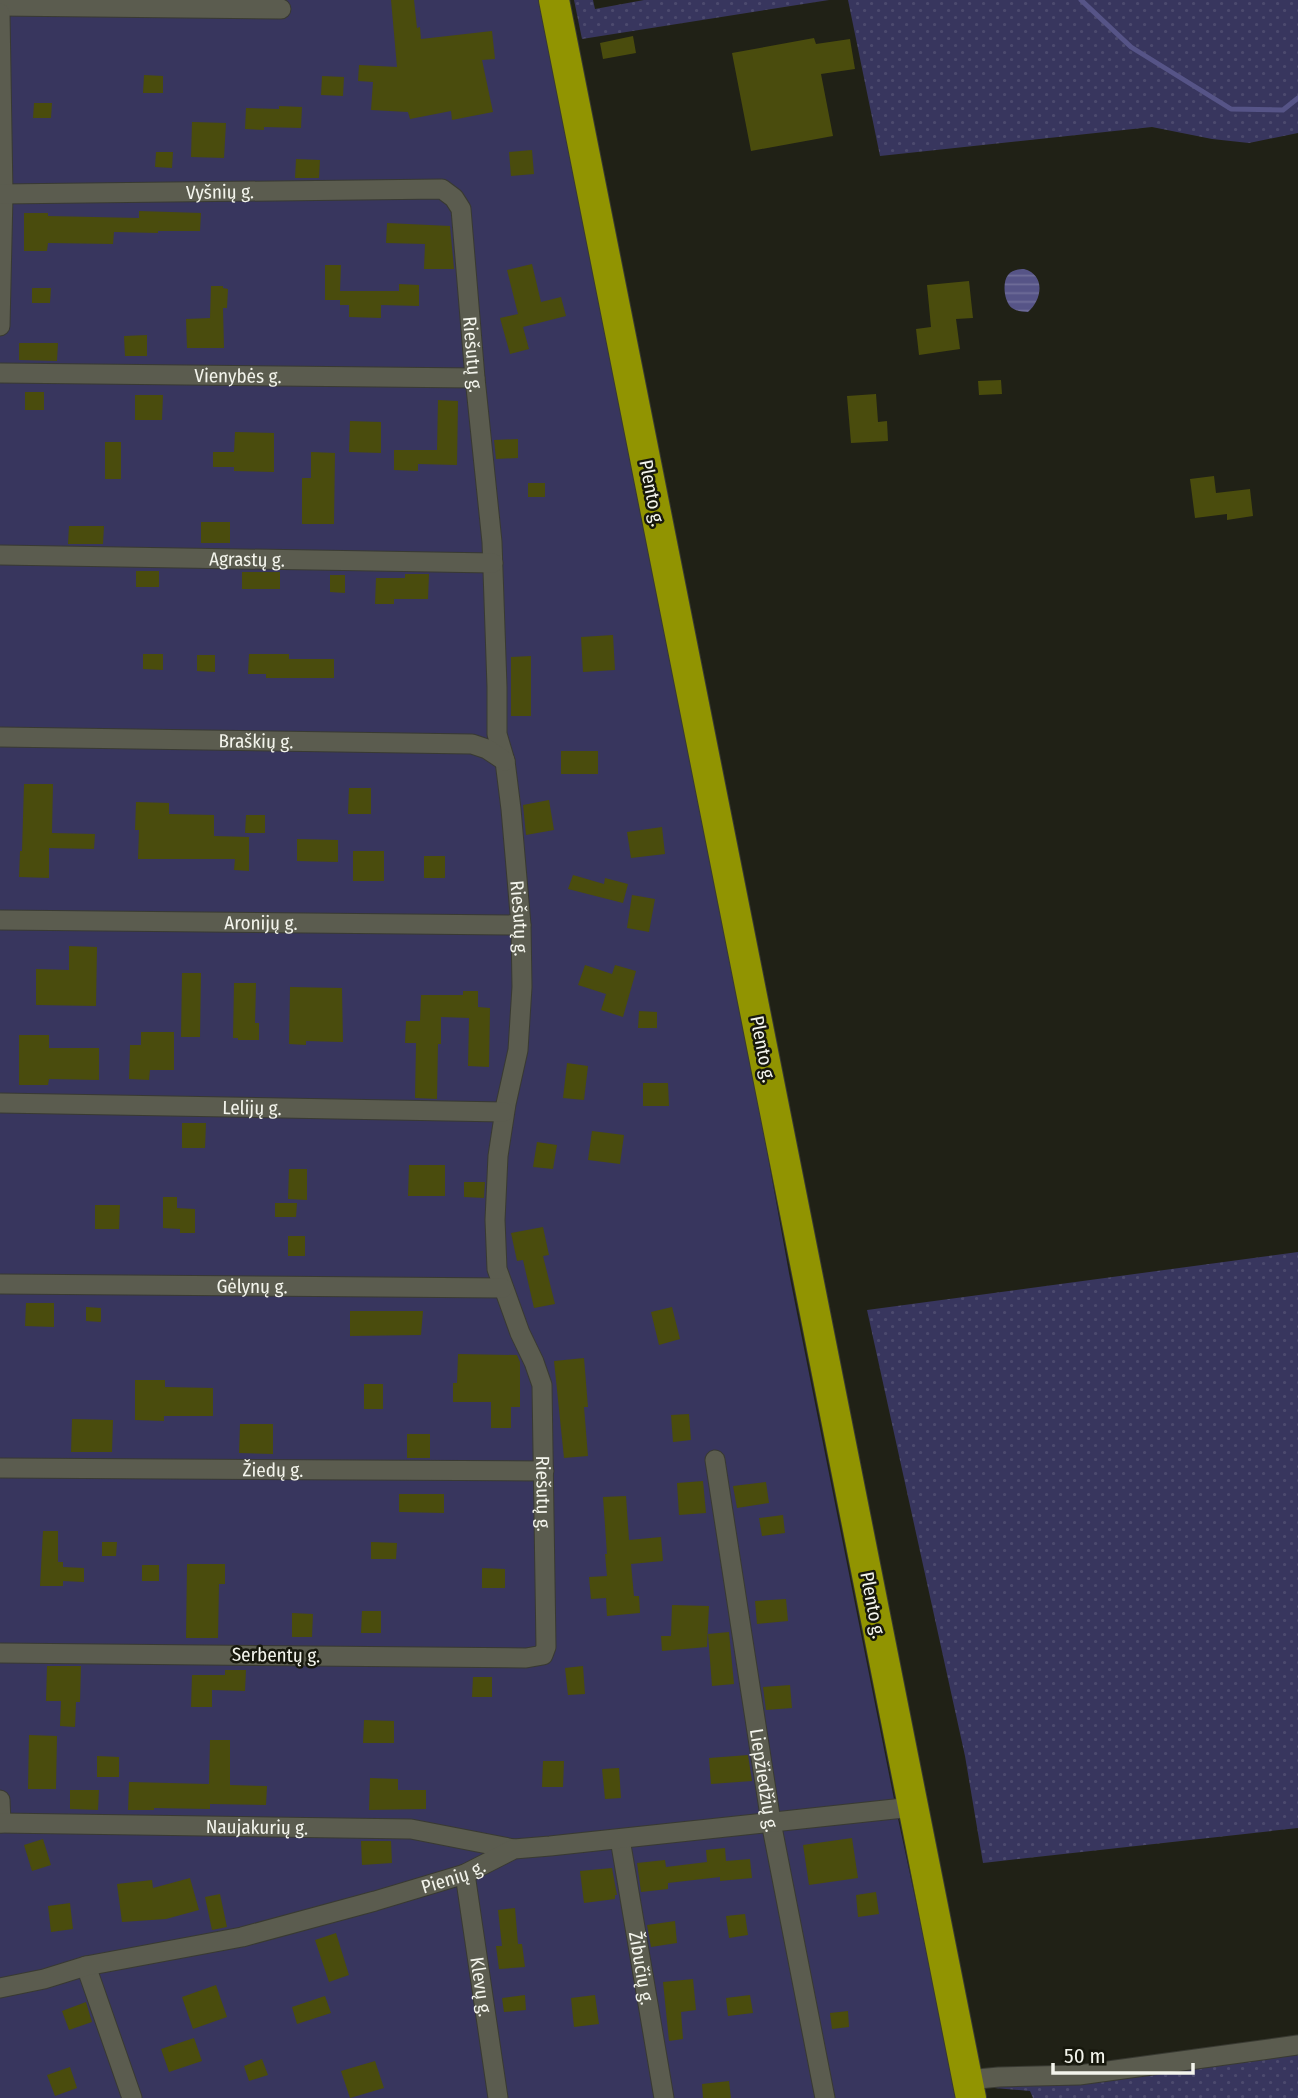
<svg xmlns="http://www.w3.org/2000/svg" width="1298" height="2098" font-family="'Fira Sans Condensed',sans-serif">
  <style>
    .grass { fill: url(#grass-dots) }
    .garden { fill: #38365e }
    .water { fill: url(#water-rules) }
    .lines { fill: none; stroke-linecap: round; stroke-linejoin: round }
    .stream { stroke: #565487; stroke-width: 5 }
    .building { fill: #4a4c0d }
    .minor-casing { stroke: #393a32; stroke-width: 21 }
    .highway-casing { stroke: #393a32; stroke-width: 32 }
    .minor { stroke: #5b5c4f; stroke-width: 19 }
    .highway { stroke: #919401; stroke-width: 30 }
    .labels { text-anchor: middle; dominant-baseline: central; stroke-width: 5; stroke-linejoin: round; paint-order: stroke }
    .street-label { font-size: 19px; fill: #f3f4ec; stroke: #17180d }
  </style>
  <defs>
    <pattern id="grass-dots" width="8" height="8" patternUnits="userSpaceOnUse" patternTransform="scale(1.75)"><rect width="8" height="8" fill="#38365e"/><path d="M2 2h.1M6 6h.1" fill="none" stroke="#4c4a6e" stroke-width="1.8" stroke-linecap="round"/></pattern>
    <pattern id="water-rules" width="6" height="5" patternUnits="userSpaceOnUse" patternTransform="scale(1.75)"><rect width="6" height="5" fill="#565487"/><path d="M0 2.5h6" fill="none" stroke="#6f6d98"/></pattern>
  </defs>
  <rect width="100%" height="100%" fill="#202116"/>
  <path class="grass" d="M574,0H593L595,9L644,0H829L582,39Z
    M848,0H1298V133L1249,143L1212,139L1152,127L880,156Z
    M1298,1252V1828L983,1863L965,1756L867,1310Z
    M1298,2043V2098H1033L1030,2091L994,2088L999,2077Z"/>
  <path class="garden" d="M0,0H541L645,535L752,1068L789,1273L896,1809L958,2098H0Z"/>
  <path class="water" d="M1024,269C1046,275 1042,300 1028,312C1023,312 1016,311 1012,308C1004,302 1002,282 1008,275C1012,270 1019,269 1024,269Z"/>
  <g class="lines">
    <path class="stream" d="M1081,0L1131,47L1231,109L1283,110L1298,98"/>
  </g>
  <path class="building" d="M391,0H414L417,28L420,27L421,39L492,31L495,59L482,60L493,112L452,120L451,111L410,119L408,112L371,110L373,82L358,81L359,65L397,67Z
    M633,36L636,53L603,59L600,43Z
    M814,38L816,44L850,39L855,69L821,74L833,136L751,151L732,53Z
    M144,75L163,76V93H143Z
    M322,76L344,77L343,96L321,95Z
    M34,103H52L51,118H33Z
    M279,106L302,107L301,128L264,127V130L245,129L246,108L279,109Z
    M192,122L226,123L224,158L191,157Z
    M532,150L534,174L511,176L509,152Z
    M156,152H173L172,168L155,167Z
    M296,159L320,160L319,178H295Z
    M139,211L201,213L200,231H158V233L114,232L113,244L48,243L47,251H24V213H48V216L139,218Z
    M387,223L450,226L454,269H424L425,244L386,243Z
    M532,264L541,302L561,297L566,316L523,327L529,349L510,354L500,318L518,314L507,270Z
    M325,265H341L340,291H399V284L419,285V306L381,305V318L349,317V305H340V300H325Z
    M969,281L973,318L956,319L960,349L919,355L916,329L931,327L927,285Z
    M211,286H223V288L228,289L227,308H223L224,348H187L186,319L210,318Z
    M32,288H51L50,303H32Z
    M147,335V356H125L124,336Z
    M19,343H58L57,361L19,360Z
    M1001,380L1002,394L979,395L978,381Z
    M25,392H44V410H25Z
    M876,394L878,422L887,421L888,441L851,443L847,396Z
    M135,395H163L162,420H135Z
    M438,400L458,401L457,465L418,464V471L394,470V450H437Z
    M350,421L381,422V453L349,452Z
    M235,432L274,433V472L234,471V467H213V452H234Z
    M518,439V458L496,459L494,440Z
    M105,442H121V479H105Z
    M311,452L335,453L334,524H302V478H311Z
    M1214,476L1216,493L1250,489L1253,516L1227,520V514L1195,518L1190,479Z
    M528,483H545V497H528Z
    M201,522H230V543H201Z
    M69,526H104L103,544H68Z
    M136,571H159V587H136Z
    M242,572H280V589H242Z
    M405,574H429L428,599H394V604H375L376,578H405Z
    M330,575H345V593L330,592Z
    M613,635L615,670L583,672L581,637Z
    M143,654H163V670L143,669Z
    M249,654H289V659H334V678H266V674H248Z
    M197,655H215V672L197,671Z
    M531,656V716H511V657Z
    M561,751H598V774H561Z
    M24,784H53L52,833L95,834L94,849L49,848V878L19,877L20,851H22Z
    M349,788H371V814H348Z
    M549,800L554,830L526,835L523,805Z
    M136,802L169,803V814L214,815V836L249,837V871L234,870L235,859H138L139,830H135Z
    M246,815H265V833H245Z
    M662,827L665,854L631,858L627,832Z
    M297,839L338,840V862L297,861Z
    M353,851H384V881H353Z
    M424,856H445V878H424Z
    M573,875L604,884L605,878L628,884L623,903L568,889Z
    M632,895L655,899L649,932L627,928Z
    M69,946L97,947L96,1006L36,1005V969L69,970Z
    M585,965L612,974L615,965L636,971L623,1017L601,1010L606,994L578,985Z
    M182,973H201L200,1037H181Z
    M234,983H256L255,1023H259V1040H238V1038H233Z
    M290,987L342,988L343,1042L306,1041V1045L289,1044Z
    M463,991H478V1007L490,1008L489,1067L468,1066L469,1018L441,1017V1044H438L437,1099L415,1098L416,1043H405L406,1021H420L421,995H463Z
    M639,1011L657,1012V1028H638Z
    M141,1032H174V1070H150L149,1080L129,1079L130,1045H141Z
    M19,1035H49V1048H99V1080L49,1079L48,1085H19Z
    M567,1063L588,1066L584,1100L563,1098Z
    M643,1083H668L669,1106H643Z
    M182,1123H206L205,1148H182Z
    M592,1131L624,1135L620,1164L588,1160Z
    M537,1142L557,1145L553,1169L533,1167Z
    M409,1165H445V1196H408Z
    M289,1169H307V1200L288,1199Z
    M464,1182H485L484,1198L464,1197Z
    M163,1197H177V1208L195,1209V1233H180V1229L163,1228Z
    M275,1203H297L296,1217H275Z
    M95,1205H120L119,1229H95Z
    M543,1227L549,1255L543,1256L555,1304L534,1308L523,1260L517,1261L511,1233Z
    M288,1236H305V1256H288Z
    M26,1303H54V1327L25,1326Z
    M86,1307L101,1308V1322L86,1321Z
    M672,1307L680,1339L659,1345L651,1312Z
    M350,1311H423L421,1335L350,1336Z
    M458,1354L517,1355L520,1362V1407H511V1428H491V1402H453V1383H457Z
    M584,1358L588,1407H584L588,1456L564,1458L554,1361Z
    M135,1380H165V1387L213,1388V1416H164V1421L135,1420Z
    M364,1384H383V1409H364Z
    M689,1414L691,1440L673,1442L671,1415Z
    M72,1419L113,1420L112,1452H71Z
    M240,1424H273V1454L239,1453Z
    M407,1434H430V1458H407Z
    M703,1481L706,1513L679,1515L677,1483Z
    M766,1482L769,1503L737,1508L733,1486Z
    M399,1494H444V1513L399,1512Z
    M626,1496L629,1540L661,1537L663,1561L631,1564L634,1596H639L640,1613L607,1616L606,1598L591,1599L589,1577L607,1576L605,1554H607L603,1497Z
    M783,1515L785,1533L762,1536L759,1518Z
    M43,1531H58V1562H63V1567L84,1568V1582L63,1581V1586H40Z
    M102,1542H117L116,1556H102Z
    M371,1542L397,1543L396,1559H371Z
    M187,1564H225V1584H219L218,1638H186Z
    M142,1565H159V1581H142Z
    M482,1568L505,1569V1588H482Z
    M786,1599L788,1621L757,1624L755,1601Z
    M672,1605L709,1606L707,1647L662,1651L661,1636H671Z
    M362,1611H381V1633H361Z
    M292,1613L313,1614L312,1637H292Z
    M729,1632L734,1684L712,1686L708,1634Z
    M47,1666H81L80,1702H76L75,1727L60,1726L61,1701H46Z
    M583,1666L585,1694L568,1695L565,1668Z
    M225,1670H246L245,1691L212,1690V1707H191L192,1675H225Z
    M473,1677H492V1697H472Z
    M790,1685L792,1708L766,1710L763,1687Z
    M364,1720L394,1721V1743H363Z
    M29,1735L57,1736L56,1789H28Z
    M210,1740H230V1785L267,1786L266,1805L210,1804V1809L154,1808V1810H128L129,1782L209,1784Z
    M748,1755L752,1781L711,1784L709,1758Z
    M97,1756L119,1757V1777H97Z
    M543,1761H564L563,1787H542Z
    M619,1768L621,1798L605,1799L602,1769Z
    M370,1778L398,1779V1790H426V1809L369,1810Z
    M70,1790H99L98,1810L70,1809Z
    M852,1838L858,1878L809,1885L803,1845Z
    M43,1839L51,1865L32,1871L24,1845Z
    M361,1841H391L392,1863L362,1865Z
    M725,1848L726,1861L750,1859L752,1878L720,1881V1877L668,1883V1889L641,1892L637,1863L665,1860L666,1867L707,1862L706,1850Z
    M612,1868L617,1895H615V1899L584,1903L580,1871Z
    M190,1878L199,1910L166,1919L122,1922L117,1884L152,1880L153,1888Z
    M876,1892L879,1914L858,1917L856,1895Z
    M220,1894L227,1927L212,1930L205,1897Z
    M70,1903L73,1929L51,1932L48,1906Z
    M515,1908L518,1944H522L525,1967L499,1969L496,1946H502L498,1910Z
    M745,1914L748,1935L729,1938L726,1916Z
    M675,1921L677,1943L651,1947L647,1925Z
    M336,1933L349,1975L329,1982L315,1940Z
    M693,1979L696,2010L681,2012L683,2039L669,2041L663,1982Z
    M216,1985L227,2017L193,2029L182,1997Z
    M525,1995L526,2010L504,2012L502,1998Z
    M595,1995L599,2024L574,2027L571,1998Z
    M750,1995L753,2013L728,2016L726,1998Z
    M325,1996L331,2013L297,2024L292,2007Z
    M86,2002L92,2022L69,2030L62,2011Z
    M848,2011L849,2027L832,2029L830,2013Z
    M194,2038L202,2061L169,2072L161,2049Z
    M262,2059L268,2075L249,2081L244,2066Z
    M375,2061L384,2088L350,2098L341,2071Z
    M70,2067L77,2088L55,2096L47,2075Z
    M729,2081L731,2098H703L702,2084Z"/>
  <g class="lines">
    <g class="minor-casing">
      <g id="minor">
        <path d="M0,6L281,9"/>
        <path d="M0,13L3,195L0,326"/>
        <path id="s1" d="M0,194L442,189L454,198L461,209L475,378L492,542L497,687V734L505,761L511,809L521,925L522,987L518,1050L506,1104L498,1156L495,1220L497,1269L520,1333L534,1362L542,1385L546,1647L543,1655L526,1658L0,1653"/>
        <path id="s2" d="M0,373L475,378"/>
        <path id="s3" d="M0,555L493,563"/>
        <path id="s4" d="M0,737L472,744L487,749L505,761"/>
        <path id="s5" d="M0,920L521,925"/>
        <path id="s6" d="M0,1103L504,1112"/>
        <path id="s7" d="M0,1284L503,1288"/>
        <path id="s8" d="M715,1460L771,1822L825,2098"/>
        <path id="s9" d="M0,1468L544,1471"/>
        <path d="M0,1800L1,1823"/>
        <path id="s10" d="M0,1823L411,1829L514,1849"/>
        <path id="s11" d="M620,1839L664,2098"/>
        <path id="s12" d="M465,1874L498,2098"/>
        <path d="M86,1966L132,2098"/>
        <path id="s13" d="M0,1988L44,1979L86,1966L242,1937L375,1901L465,1874L514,1849L550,1846L913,1807"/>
        <path d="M967,2080L999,2077L1079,2075L1298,2045"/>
      </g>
    </g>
    <g class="highway-casing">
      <path id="highway" d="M554,0L971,2098"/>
    </g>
    <use href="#minor" class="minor"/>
    <use href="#highway" class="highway"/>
  </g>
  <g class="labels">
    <g class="street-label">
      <text stroke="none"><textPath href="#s1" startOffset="220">Vyšnių g.</textPath></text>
      <text stroke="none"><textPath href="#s1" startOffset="616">Riešutų g.</textPath></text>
      <text stroke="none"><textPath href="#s2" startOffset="238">Vienybės g.</textPath></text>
      <text transform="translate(652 493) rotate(79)">Plento g.</text>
      <text stroke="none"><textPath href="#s3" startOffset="247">Agrastų g.</textPath></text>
      <text stroke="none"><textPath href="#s4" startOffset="256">Braškių g.</textPath></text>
      <text stroke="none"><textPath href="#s1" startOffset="1183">Riešutų g.</textPath></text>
      <text stroke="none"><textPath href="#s5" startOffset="261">Aronijų g.</textPath></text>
      <text transform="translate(763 1049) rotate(79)">Plento g.</text>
      <text stroke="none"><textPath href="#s6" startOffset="252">Lelijų g.</textPath></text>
      <text stroke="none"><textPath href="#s7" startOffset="252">Gėlynų g.</textPath></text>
      <text stroke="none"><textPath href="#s9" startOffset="273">Žiedų g.</textPath></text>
      <text stroke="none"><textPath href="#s1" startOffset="1769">Riešutų g.</textPath></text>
      <text transform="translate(873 1605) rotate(79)">Plento g.</text>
      <text transform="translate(276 1655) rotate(1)">Serbentų g.</text>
      <text stroke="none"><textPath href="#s8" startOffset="324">Liepžiedžių g.</textPath></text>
      <text stroke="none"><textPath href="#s10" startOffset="257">Naujakurių g.</textPath></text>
      <text stroke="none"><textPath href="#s13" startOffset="467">Pienių g.</textPath></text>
      <text stroke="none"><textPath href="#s11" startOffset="131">Žibučių g.</textPath></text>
      <text stroke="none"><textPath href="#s12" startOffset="114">Klevų g.</textPath></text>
    </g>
  </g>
  <path d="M1053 2063v10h140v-10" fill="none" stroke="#f3f4ec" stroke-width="3.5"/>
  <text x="1064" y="2063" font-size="21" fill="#f3f4ec" stroke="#17180d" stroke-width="5" paint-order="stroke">50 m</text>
</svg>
